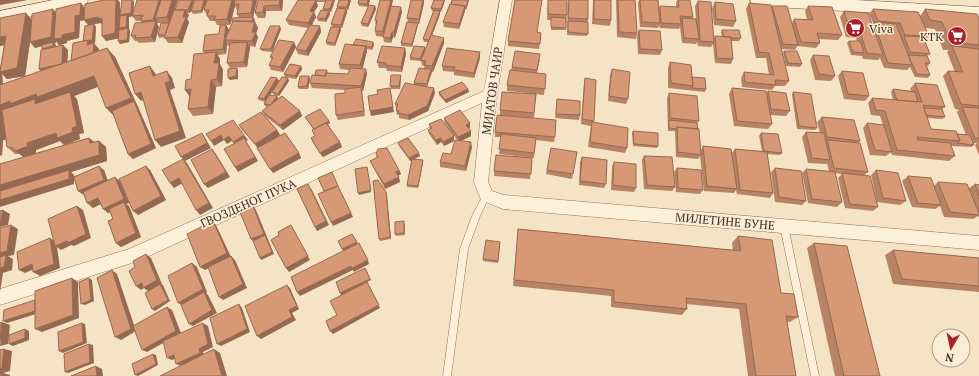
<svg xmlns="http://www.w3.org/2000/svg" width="979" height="376" font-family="'PT Serif',serif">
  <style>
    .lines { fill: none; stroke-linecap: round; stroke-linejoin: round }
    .lane-casing { stroke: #917357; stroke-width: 1 }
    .street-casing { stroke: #917357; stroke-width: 1 }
    .secondary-casing { stroke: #73543b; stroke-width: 1 }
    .lane { fill: #fdf0d9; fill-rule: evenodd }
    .street { fill: #fdf0d9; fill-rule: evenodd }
    .secondary { fill: #fdf0d9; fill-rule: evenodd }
    .wall { fill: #b88365; fill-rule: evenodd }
    .shaded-wall { fill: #966a52 }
    .building { fill: #d69875; stroke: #966a52 }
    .labels { text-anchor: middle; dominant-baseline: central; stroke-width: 3; stroke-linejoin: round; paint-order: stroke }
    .poi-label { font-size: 12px; fill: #402c1d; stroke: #faedd5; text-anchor: start }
    .street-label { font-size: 12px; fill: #402c1d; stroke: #faedd5 }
  </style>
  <rect width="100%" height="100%" fill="#f4e3c4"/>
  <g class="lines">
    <g class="lane-casing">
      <path id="lane" d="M486,192L488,193L490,195L480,216L468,249L451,376H443L460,249L472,216L484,193Z
        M784,223L787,224L788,226L819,376H811L780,226L781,224Z"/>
    </g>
    <g class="street-casing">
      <path id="street" d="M500,0H512L497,94L488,182L492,191L504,195L979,236V250L503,209L481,200L474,182L482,103L138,261L0,305V289L129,249L484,91Z"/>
    </g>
    <g class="secondary-casing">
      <path id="secondary" d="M53,0H88L86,4L80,6L0,23V11Z
        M750,0H856L979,7V19L758,6L752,4Z"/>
    </g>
    <use href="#lane" class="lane"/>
    <use href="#street" class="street"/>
    <use href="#secondary" class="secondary"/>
  </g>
  <path class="wall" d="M104,0H118L120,3V21L121,16L120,15L134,1L133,14L174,10L194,0L190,13H187L189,15L187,19L189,22L182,43H168L164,37L159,38L158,35L170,23H158V22L157,24L159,27L155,42L139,43L137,41H135L131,36L142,22L141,21H136L132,16L129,17V29L130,31L129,42L120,44L118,38L106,41L102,24L101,23L94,24L96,27L95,43L91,44L99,49L98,51L107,48L115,57L138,107L156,148L133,159L128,154L114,116L98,87L74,96L77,99L84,133L79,134L80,139L64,145L60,141L36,150V153L26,156L89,138L94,142L99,141L106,147L107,161L71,172L74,175V176L104,170L107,180L119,181L150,170L166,200L138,215L123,188L129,203L126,204L129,206L141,237L121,247L116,243L113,219L110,212L108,213L101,204L93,208L84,195L78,191L74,178V184L23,157L20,154H15L7,147L6,140H3L2,155L0,68L4,45L0,46V18L32,19L56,13L81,3L84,8ZM84,20L88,25L83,41L71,61L67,62L68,50L63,45L56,46V45L54,43H56V41L59,45L67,43V41L79,38L80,21ZM30,42L35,48L42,46L43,49L39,69L41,71L3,84L2,74L7,79L25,76Z
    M195,0L202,13L193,14L191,11Z
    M207,0H257L253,17L255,20L254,22H255L258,28L256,33L258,37L255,47L250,46V47L247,67L230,68L227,63L230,46H228L227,44L226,54L218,55L220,59V64L223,70L222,86L216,87L213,114L193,116L188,109L191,79L204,53L203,51L219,34L220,25H217L215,21H210L204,10ZM235,6L237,10H238L237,14L239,18L232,22V23L229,30L226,25H230Z
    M258,0H283L282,11H266L265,18H258L255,13Z
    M298,0H326L325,2H316L318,6L314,12L316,17L312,25L320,26L321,32L308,56L298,54L296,49L308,28L289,25L286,20Z
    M326,0H335L331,12H330V14L326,22L318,21L317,18L324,10L323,9Z
    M351,0L348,10H347V12L342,28H340L341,30L335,46L327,45L326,42L332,27L331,24L338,9L337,7Z
    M370,0L368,7L359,6L358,3Z
    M393,0L391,6L402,12L395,38L393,37L391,43L384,42L383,37L376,36L375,31L376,25L375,20Z
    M445,0L441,12H440V14L432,36L444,43L433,72L431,71L427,87L435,93L428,111L409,120L399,118V115H397L396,110V108L395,104L415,85L414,83L425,69L424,66L422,65L421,61L410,60V57L425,50L428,42H424L423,39L434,11H432L431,8Z
    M452,0H469L466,10L465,9V11L459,29L444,27L443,22Z
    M548,0H567L566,30H551V20H547Z
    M568,0H588V19L587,36L567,35Z
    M593,0H611V20L610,26L592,24Z
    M616,0H635L637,33L636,39L617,37Z
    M639,0H658L659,9L660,6L676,7V5L677,0L693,17V18L696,21L695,6L698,1L714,39L715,36H722L721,33L722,30L741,38L739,41H731L733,59L731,64L715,63L713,44L711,47L698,46L697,42L696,44L682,43L680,27L679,29L660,28L659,25L658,28L640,27L638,3Z
    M715,2L736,21L733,27L714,25L712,8Z
    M424,3L419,24H418L412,47L401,46V43L408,22L407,18Z
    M749,3L771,7L772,6L792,23L794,19L807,20L805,11L808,6L842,35L838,40L819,39L820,43L816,48L797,46L795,50L781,49L789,81L785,86H775L772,90L742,87L741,78L744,72L769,75L766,58H756L746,9Z
    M375,6L376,9L368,27L362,26L361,23Z
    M873,9L920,16L925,9L979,18V155L975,145L977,143H974V145L971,147L951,146L955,156L949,161L892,155L891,152L886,156L870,155L863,128L867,123L883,125L880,116L871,115L868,103L872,98L893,100L891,92L893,89L911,91L910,89L915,83L945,107L942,109L945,117L942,119L927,118L931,129L957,134L966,135L957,112L959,110L955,109L943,76L948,71L955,72L947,52L949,50H943L935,29L925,28L929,36L925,41L930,54L927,56L930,63L928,66H927L930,75L928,78L915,77L910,67L907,70L884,68L880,58L878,60L863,59L862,56L851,55L847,43L849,41H857L856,38L846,37L840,17L844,11L872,25L873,23L869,14Z
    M281,29L272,52L262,51L260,49Z
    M639,30L662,50L660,55L638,54L637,35Z
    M537,32L541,33L539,49L508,46V41Z
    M294,42L296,47L283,72L271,70L269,65L272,60L270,57Z
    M373,42L374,45L372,50L367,49V51L362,69L367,74L363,91H362L365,116L338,120L336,115L345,93V90L312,88L310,83L315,75L327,70L328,73L348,74L349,70L340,69L339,64L353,45Z
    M405,48L406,54L402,72L387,71L386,68H379L377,62Z
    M784,51L802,64L800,67L786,66L783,53Z
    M813,55L835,76L831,81L815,80L810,60Z
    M480,58L474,78L454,75V72L443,71L442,66Z
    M540,59L537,73L546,74L544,95L507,91V85L511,70L512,67Z
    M670,62L692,77L706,89L705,92L668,88V68Z
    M301,66L302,69L296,79L285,77L284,74Z
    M612,69L628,99L626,104L608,101L610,75Z
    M842,71L869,96L865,101L844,99L838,76Z
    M309,76L310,79L308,89H299L298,87Z
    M401,77L400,89H391L390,86Z
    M277,78L279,81L270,95L277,96L278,99V100L300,111L302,116L283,130L265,116L262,111L268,107L265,106L264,104L265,102L259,100L258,98Z
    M585,78L594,121L593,122L627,148L625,153L588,147L591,126L581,124L584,83Z
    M289,81L279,96L274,95L272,92Z
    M732,88L766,94L768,91L790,111L786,116L770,115L772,124L768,129L734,126L729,94Z
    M468,89L469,92L446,103L439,95V92Z
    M793,92L817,128L815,130L797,129L792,95Z
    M669,93L699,121L697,123L701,150L703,146L732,153L735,149L762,151L759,136L761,133L782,153L780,155L767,154L773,193L770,198L737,194L736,190L734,193L704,191L700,156L698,159L676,157L675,131H668L667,98Z
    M536,94L534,118L500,115V110Z
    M557,99L580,115L579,120L555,118Z
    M305,117L329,121L330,123L328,124L342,147L323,157L313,143L311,138L315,136L312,130L313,129Z
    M822,117L860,141L858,143L868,172L863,176L878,207L873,211L845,208L838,178L842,174L835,173L842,202L837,207L808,203L802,173L806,169L829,171L827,163L826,164L808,163L802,137L806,132L820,133L817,122Z
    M444,118L470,128H469L471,136L461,141L472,147L466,171L440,167V162L451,154L457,140L445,123Z
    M429,124L454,136V141L444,146L441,142L437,145L429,134L428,130L430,129Z
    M239,125L277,130L280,135L273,140L299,153L301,158L273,173L257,148H258L242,130Z
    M633,131L658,146L657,148L633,146L632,133Z
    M495,132L555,137L554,142L536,140L534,158L499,154L501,137H495Z
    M398,143L420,156L413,159L423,160V162L418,188L407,187V185L412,160L410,161L399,146Z
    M551,148L573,174L572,179L546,174Z
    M376,154L399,170L401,174L398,176L400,182L385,189L372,165L370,161L377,158Z
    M644,156L675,187L672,191L644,189L642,160Z
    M582,157L606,184L604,188L579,185L580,162Z
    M532,158L530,179L494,176V171Z
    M614,162L636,188L634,192L611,190L612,166Z
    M677,168L703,190L700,194L676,192L674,172Z
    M775,168L806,201L802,205L775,202L771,172Z
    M876,170L906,201L900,205L877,202L871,175Z
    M908,176L934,186L938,182L969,188L975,184L979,185V217L978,216L973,219L944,217L940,206L935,209L912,207L902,181Z
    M386,192L391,239L380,241L379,239Z
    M405,223V235L396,236L395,234Z
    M518,229L733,250L732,243L738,236L781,293L798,317L790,322H787L796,376H748L739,309L686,304L687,309L682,315L611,307V296L513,286Z
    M500,242L498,263L483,261V259Z
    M814,243L880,376H835L807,248Z
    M893,250L979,258V292L893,284L885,255Z"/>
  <path class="shaded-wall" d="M0,0H28L0,5Z
    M116,0H118L120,3V28L126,27L127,17L122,18L120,15L131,13L132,0H133L134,1L133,16L129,17V29L130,31L129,42L120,44L118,41L127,40L128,30L121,31L120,29V38L106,41L102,36L115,33Z
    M159,0H164L155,18L158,22L157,24L159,27L155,42L151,37L155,23L153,20Z
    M172,0H178L170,23L167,17Z
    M192,0H194L190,13L188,10Z
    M204,0H207L202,13L201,11Z
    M232,0H236L234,5L235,6L230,25L227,19Z
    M253,0H257L253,17L255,20L254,24L252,21L253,18L251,13Z
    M280,0H283L282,11L279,5Z
    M316,0L318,6L314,12L316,17L310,28L308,23L310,11Z
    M333,0H335L331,12L330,9Z
    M349,0H351L348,10L347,7Z
    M368,0H370L368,7L367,4Z
    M391,0H393L384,37L383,31Z
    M423,0H424V3L419,24V19Z
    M444,0H445L441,12V9Z
    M468,0H469L466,10V7Z
    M81,3L85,9L98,17L102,18V25L101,23L94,24L96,27L95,43L87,45L88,25L84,20L80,21L79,38L67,41V43L59,45L56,41V43H54L56,45V49L44,51L42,49L53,43L35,48L30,42L25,76L7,79L2,74L4,95L0,92V68L26,13L33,21L53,9L58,15L62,35L75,16Z
    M264,6L266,11L265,18L263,12Z
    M375,6L376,9L368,27V24Z
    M465,6V11L459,29V24Z
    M401,7L402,12L395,38L394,32Z
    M346,9L347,12L342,28L341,25Z
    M185,10L189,15L187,19L189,22L182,43L178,37L183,17Z
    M329,11L330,14L326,22L325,19Z
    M440,11V14L429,43V40Z
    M255,22L258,28L256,33L258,37L255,47L252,41V32Z
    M418,23V25L412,47V44Z
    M226,25L229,30L225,40L227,44L226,54L223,49Z
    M280,26L281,29L272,52L271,49Z
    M320,26L321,32L308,56L306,51Z
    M340,27L341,30L335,46V43Z
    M392,32L393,37L391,43L390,38Z
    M6,36L14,43L0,46V37Z
    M444,38V43L433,72L432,66Z
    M247,42L250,47L247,67L244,62Z
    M294,42L296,47L283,72L280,67Z
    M373,42L374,45L372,50V47Z
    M94,43L99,49L97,62L76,66Z
    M63,45L68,50L67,69L44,74L39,69Z
    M366,46L367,51L362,71L360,65Z
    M425,47V50L421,60V62L420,59Z
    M107,48L115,57L138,107L156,148L133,159L128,154L114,116L106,108Z
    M405,48L406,54L402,72L401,67Z
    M216,52L220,59V64L223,70L222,86L217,79L214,63Z
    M480,52V58L474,78V73Z
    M150,66L155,73L158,83L153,76Z
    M301,66L302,69L296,79L295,76Z
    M237,68L238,71V79L230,80L228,78Z
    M366,69L367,74L363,91L361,86Z
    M431,69L432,72L427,87V84Z
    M167,71L172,78L175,88L170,90L186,138L161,147L155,140Z
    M401,75V77L400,89L399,86Z
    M94,76L102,85L74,96L77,99L84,133L79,134L80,139L64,145L60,141L36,150V153L24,157L15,151L27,143L72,128L3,140L2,155L0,156V105L10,101Z
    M309,76L310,79L308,89L307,86Z
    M277,78L279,81L266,102L264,99Z
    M288,78L289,81L279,96L278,94Z
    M211,80L216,87L213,114L208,107Z
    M390,88L394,112L371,116L370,111Z
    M434,88L435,93L428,111L409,120L408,115Z
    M191,89L190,97L185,90Z
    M468,89L469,92L446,103L445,100Z
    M141,92L147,99L141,101L135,94Z
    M277,96L278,99L273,108L271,105Z
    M300,111L302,116L283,130L280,125Z
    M329,121L330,123L315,131L314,129Z
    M470,123V128L467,129L466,125Z
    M277,130L280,135L258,149L255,144Z
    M471,131V136L459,142L458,137Z
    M202,133L211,148L185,161L187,163L213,208L200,215L196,210L184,160L181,157Z
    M221,135L229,136L232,141L227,144L224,140L214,146L211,141Z
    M244,135L248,140L246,141L258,161L238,172L235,167L236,146L233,142Z
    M454,136V141L444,146L443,142Z
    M89,138L97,144L90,143Z
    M441,138V142L437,145L436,140Z
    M99,141L106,147L107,161L71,172L74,175V184L0,207V185Z
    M340,142L342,147L323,157L320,153Z
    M471,142L472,147L466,171L465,166Z
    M212,149L216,154L230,177L208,188L204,184Z
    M299,153L301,158L273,173L270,169Z
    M419,153L420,156L410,161L409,158Z
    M423,160V162L418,188V186Z
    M99,166L104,170L109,184L84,195L78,191Z
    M146,166L150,170L166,200L138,215L133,211Z
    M367,167L371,192L359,195L358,193Z
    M399,170L401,174L397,176L396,172Z
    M115,177L120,181L129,203L126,204L129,206L141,237L121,247L116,243L125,205L108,213L103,209Z
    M399,177L400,182L385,189L384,184Z
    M179,178L183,183L174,188L170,183Z
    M311,188L329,225L317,231L315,227Z
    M386,192L387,195L391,239L390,237Z
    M98,198L104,202L93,208L87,203Z
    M77,206L83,210L91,238L74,246L71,245L61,250L57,247L60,268L40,276L33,272L50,238L56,242Z
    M253,206L256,210L274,254L261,260L260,258L255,243L251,239Z
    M3,210L10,214L8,225L0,227V221Z
    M351,213L353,217L333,226L331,222Z
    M213,221L216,225L231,257L205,270L200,267Z
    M11,225L18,229L14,255L8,256L13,259L12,270L3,273L0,292V253Z
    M291,225L310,260L289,272L286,268Z
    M357,242L358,244L343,251L342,249Z
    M146,254L151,258L162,284H161L163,285L170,301L155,311L152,309L148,291L144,288L141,290L136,286Z
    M231,256L235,260L247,288L223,300L219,297Z
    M368,260L369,264L354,272L352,268Z
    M192,263L197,267L207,292L206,293L208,295L217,313L193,326L189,324L183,306L178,303Z
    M32,264L39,267L25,273L19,270Z
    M351,266L353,270L300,296L297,292Z
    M365,268L371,280L367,282L380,308L333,334L330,331L367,282L341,295L340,293Z
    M112,270L117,274L136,331L121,340L115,337Z
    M72,278L78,282L79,318L42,332L35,329Z
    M89,278L92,280L94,301L85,305L81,304Z
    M287,285L290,288L299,309L292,313L296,320L261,339L257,336L289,310Z
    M39,302V313L7,323L3,321Z
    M239,304L242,308L250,332L221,346L217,344Z
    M167,307L172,310L181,333L147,352L142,350Z
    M2,322L10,325L8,344L0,346Z
    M82,323L85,324L87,343L63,353L59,351Z
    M203,323L208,326L213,347L203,352L204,355L181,366L176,364L199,349Z
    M25,329L29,331V340L13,346L9,344Z
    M89,344L93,345L94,363L68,373L65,372Z
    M4,349L12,351L10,371L3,373L10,375V376H2L0,374V369Z
    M214,349L220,353L227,376H222Z
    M153,354L156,355L158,365L138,376L135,375Z
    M174,355L179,357L172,360L167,358Z
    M96,366L102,369L103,376H97Z"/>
  <path class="building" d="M104,0H116L115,33L102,36V18L98,19V17L84,20L85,4Z
    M122,0H132L131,13L120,15Z
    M137,0H159L153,20L141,21L143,15L132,16Z
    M161,0H172L167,17L155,18Z
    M179,0H192L188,10H175Z
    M195,0H204L201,11H191Z
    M207,0H232L227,19L214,20L216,16H207L209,10H204Z
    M235,0H253L251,13L237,14L239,4L234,5Z
    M258,0H280L279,5L264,6L263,12L255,13Z
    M298,0H316L310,11L314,12L308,23L286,20Z
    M326,0H333L330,9H323Z
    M339,0H349L347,7H337Z
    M359,0H368L367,4L358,3Z
    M380,0H391L383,31H375L377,20H375Z
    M411,0H423L419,19L407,18Z
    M434,0H444L441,9L431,8Z
    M452,0H468L466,7H464L465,6L451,4Z
    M515,0H542L537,32L541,33L540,44L508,41Z
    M548,0H567V15L548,14Z
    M569,0H588V19L568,18Z
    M594,0H611V20L594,19Z
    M618,0H635L637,33L619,32Z
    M640,0H658L660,23L642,22Z
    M678,0H690L693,17L680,16L681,24L661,23L660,6L679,7Z
    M698,1L711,2L714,42L700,41Z
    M715,2L733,4L736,21L716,19Z
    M81,3L80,15L75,16V32L62,35V38L54,39L56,9Z
    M749,3L771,5L789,81L775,80L776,85L745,82L744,72L774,75L769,53L759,52Z
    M450,4L465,6L459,24L443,22Z
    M369,5L375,6L368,24L361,23Z
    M391,6L401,7L394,32H392L390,38L383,37Z
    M772,6H787L798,45L783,44Z
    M808,6L832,7L842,35L817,33L820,43L801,42L794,19L813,20Z
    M337,8L346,9L341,25L331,24Z
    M53,9L51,37L30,42L32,14Z
    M873,9L918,12L929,36L905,35L900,23L878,21Z
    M925,9L977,14L979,18V45L951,42L942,22L930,20Z
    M174,10H185L183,17H186L178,37L164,38Z
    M321,10L329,11L325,19L317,18Z
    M434,10L440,11L429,40L423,39Z
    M844,11L868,13L883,55L867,53L860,32L850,31Z
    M26,13L17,68L0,72L6,36L0,37V18Z
    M127,15L126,27L119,28L120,16Z
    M253,17L252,21H233V22H232V18Z
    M551,17L566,18V28L551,27Z
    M682,18L696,19L699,39L684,38Z
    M156,21L151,37L135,38L136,35L131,36L135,23Z
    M233,21L255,22L252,32H256L252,41L225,40Z
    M568,21L588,22V34L568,32Z
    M407,22L418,23L412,44L401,43Z
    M874,22L896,24L912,65L888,63Z
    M161,23H169L165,35H158Z
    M94,24L92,40L83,41L85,26Z
    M220,25H226L223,49L203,51L205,35L219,34Z
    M310,25L320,26L306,51L296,49Z
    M270,26H280L271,49H260Z
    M331,27H340L335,43L326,42Z
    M128,28L127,40L118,41L119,30Z
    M639,30L660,31L662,50L640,49Z
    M722,30H739L741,38H731V37H724Z
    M431,35L444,38L432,66L424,65L426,61L421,60Z
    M715,36L731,37L733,59L717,58Z
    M904,36L923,37L930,54L910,52Z
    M356,39L373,42L372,47H366V46L353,45Z
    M88,40L87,45L94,43L93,53L71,61L73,43Z
    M279,40L294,42L280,67L269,65L273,57H270Z
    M849,41H860L864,53L853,52Z
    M53,42V46L42,49V45Z
    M247,42L244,62L227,63L230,43Z
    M345,44L366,46L360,65L339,64Z
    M63,45L62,64L39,69L41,50Z
    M382,46L405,48L401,67L386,65V63L377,62Z
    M414,46L425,47L420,59L410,57Z
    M952,46L979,49V106L961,104L948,71L963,72Z
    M107,48L131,98L106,108L94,76L37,97L36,94L10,104V101L0,105V85Z
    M447,48L480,52L474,73L454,70L455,67L442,66Z
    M515,51L540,54L537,70L512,67Z
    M784,51H797L802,64L788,63Z
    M216,52L214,63H219L217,79L211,80L208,107L188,109L191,89L185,90L186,80L191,79L194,54Z
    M813,55L829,56L835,76L819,74Z
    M908,55L927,56L930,63H925L930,75L917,74Z
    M670,62L691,65L693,86L671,83Z
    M290,64L301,66L295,76L284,74Z
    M150,66L153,76L167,71L170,81L165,83L180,131L155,140L141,92L135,94L129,73Z
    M237,68L236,76L228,78V69Z
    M350,68L366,69L361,86L310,83L312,75L326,76V73L348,74Z
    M419,68L431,69L427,84L414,83Z
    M612,69L630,72L628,99L609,96Z
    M316,70H327L325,76L315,75Z
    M510,70L546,74L545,89L507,85Z
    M842,71L863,73L869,96L848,94Z
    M391,75H401L399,86H390Z
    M300,76H309L307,86L298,87Z
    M271,77L277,78L264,99L258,98Z
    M282,77L288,78L278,94L272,92Z
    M692,77L705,78L706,89L692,88L693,86Z
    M585,78L596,80L594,121L582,119Z
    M462,82L468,89L445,100L439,92Z
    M405,83L434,88L427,106L408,115L398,113L399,111L396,110L398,104H395Z
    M915,83L937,85L945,107L923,105L931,129L956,131L960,141L917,137L918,140L950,143L955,156L897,150L885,111L876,110L872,98L922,102Z
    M361,87L364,111L336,115L335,94L345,93V89Z
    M390,88L393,107L370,111L368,96L378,94L377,90Z
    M732,88L766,91L772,124L737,121Z
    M893,89L915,92L918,102L897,100Z
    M768,91L786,93L790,111L771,109Z
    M70,92L77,126L72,128L73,132L57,138L56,133L27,143L28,146L15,151L13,148L7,147L2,110L35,99V104Z
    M502,92L536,94L534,113L500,110Z
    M793,92L811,94L817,128L799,126Z
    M669,93L697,96L699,121L670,118Z
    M269,95L277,96L272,103L270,105L264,104Z
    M282,96L300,111L280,125L262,111Z
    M557,99L580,101V115L556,114Z
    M134,101L151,144L128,154L112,111Z
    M962,107L979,108V138H975Z
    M924,108L942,109L945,117L926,115Z
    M320,109L329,121L314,129L305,117Z
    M460,110L470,123L466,125L471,131L458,137L444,118Z
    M261,112L277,130L255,144L239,125Z
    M497,115L556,120L555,137L495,132Z
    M822,117L854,120L860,141L827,137Z
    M441,119L454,136L443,142L441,138L436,140L428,130L432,128L429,124Z
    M233,120L244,135L233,142L229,136L223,140L221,135L211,141L206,134Z
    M669,120L697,123L698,129L677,127L676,129L669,128Z
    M592,122L628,128L627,148L590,142Z
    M326,123L340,142L320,153L311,138L315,136L312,130Z
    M867,123L884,125L892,152L875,150Z
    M677,127L699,129L701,155L678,152Z
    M633,131L658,133V146L634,144Z
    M806,132L824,133L830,160L812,158Z
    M202,133L207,143L181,157L175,146Z
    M285,133L299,153L270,169L257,148Z
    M761,133L778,134L782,153L764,151Z
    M501,134L536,138L534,153L499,149Z
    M957,134L970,135L974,145L957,143L960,141Z
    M89,138L90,143L99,141V155L0,185V164Z
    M244,138L255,157L235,167L224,149Z
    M408,138L419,153L409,158L398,143Z
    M455,140L471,142L465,166L440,162L443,153L451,154Z
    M827,140L860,143L868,172L834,168Z
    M703,146L731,149L737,189L707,186Z
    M387,148L399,170L396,172L399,177L384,184L370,161L378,157L376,154L378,149Z
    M551,148L577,152L573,174L547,170Z
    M212,149L226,172L204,184L191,160Z
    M735,149L767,152L773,193L740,190Z
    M496,155L532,158L531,174L494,171Z
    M644,156L672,157L675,187L647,185Z
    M582,157L607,160L606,184L580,181Z
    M183,159L209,203L196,210L179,178L170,183L162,170Z
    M412,159L423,160L418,186L407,185Z
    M614,162L636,164V188L613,185Z
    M99,166L104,180L78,191L74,177Z
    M146,166L161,196L133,211L119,179Z
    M367,167L371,190L358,193L355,169Z
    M677,168L701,170L703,190L678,188Z
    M775,168L801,171L806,201L779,197Z
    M806,169L835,172L842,202L812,199Z
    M69,170V179L0,200V191Z
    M876,170L898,173L906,201L883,198Z
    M332,172L338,186L324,191L318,178Z
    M842,173L870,176L878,207L850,204Z
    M908,176L931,178L941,205L918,203Z
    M115,177L124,199L103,209L98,198L87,203L83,192Z
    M378,180L386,192L390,237L379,239L373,181Z
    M938,182L967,184L979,213V215L950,212Z
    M308,184L326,221L315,227L297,189Z
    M975,184L979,185V196Z
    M338,186L351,213L331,222L318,194Z
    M124,202L136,233L116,243L108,221L113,219L109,209Z
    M77,206L86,234L68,243L67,241L55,246L48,219Z
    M253,206L264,234L251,239L240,212Z
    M3,210L1,221H0V211Z
    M213,221L227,253L200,267L187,234Z
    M404,221V233L395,234V222Z
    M11,225L7,251L0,253V228Z
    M291,225L308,256L286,268L271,240L279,235L278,232Z
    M518,229L741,251L738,236L772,240L781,293L794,294L798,317L786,316L796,376H756L746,304L686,298L687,309L614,302V290L514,280Z
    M352,234L357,242L342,249L338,241Z
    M265,235L272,252L260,258L253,241Z
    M50,238L54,264L33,272L32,264L19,270L17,252Z
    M486,240L500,242L498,261L483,259Z
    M359,243L368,260L352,268L351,266L297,292L291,277Z
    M814,243L847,246L880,376H844Z
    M893,250L979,258V286L902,279Z
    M146,254L157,280L143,288L142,283L136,286L129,271L135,267L133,261Z
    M6,255L4,267L0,268V257Z
    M231,256L243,284L219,297L208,267Z
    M192,263L203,289L178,303L168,276Z
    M365,268L370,279L340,293L336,282Z
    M112,270L131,329L115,337L97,278Z
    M72,278L73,315L35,329V291Z
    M89,278L91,300L81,304L79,282Z
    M367,282L379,305L330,331L326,321L337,315L330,301Z
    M160,284L168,300L152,309L145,293Z
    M287,285L297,306L289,310L292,317L257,336L245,306Z
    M204,292L212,310L189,324L181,305Z
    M35,300V311L3,321L4,310Z
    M239,304L247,329L217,344L210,318Z
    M167,307L176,331L142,350L133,326Z
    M2,322L0,341V323Z
    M82,323L83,342L59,351L58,332Z
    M203,323L208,344L199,349L200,353L176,364L174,355L167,358L163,341Z
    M25,329V338L9,344V335Z
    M89,344L90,362L65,372L64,354Z
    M4,349L2,368L0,369V350Z
    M214,349L222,376H160Z
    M153,354L156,364L135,375L132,364Z
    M96,366L97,376H71Z
    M2,373V376H0V374Z"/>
  <defs>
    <g id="supermarket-disc" transform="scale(1)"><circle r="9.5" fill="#a81f29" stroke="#faedd5"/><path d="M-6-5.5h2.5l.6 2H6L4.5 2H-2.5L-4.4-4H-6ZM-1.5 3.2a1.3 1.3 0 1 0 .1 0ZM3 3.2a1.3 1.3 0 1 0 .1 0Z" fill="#fff"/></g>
  </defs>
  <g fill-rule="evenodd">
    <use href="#supermarket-disc" x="855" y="28"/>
    <use href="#supermarket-disc" x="957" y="36"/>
  </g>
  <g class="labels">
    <g class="poi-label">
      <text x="869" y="28">Viva</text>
      <text x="943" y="36" text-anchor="end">KTK</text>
    </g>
    <g class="street-label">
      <text transform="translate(492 91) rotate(-82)">МИЈАТОВ ЧАИР</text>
      <text transform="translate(248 203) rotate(-24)">ГВОЗДЕНОГ ПУКА</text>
      <text transform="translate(725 221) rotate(5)">МИЛЕТИНЕ БУНЕ</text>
    </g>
  </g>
  <g transform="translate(951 348) rotate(189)"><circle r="19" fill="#faedd5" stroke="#b0a08b"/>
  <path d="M0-3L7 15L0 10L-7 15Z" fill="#a81f29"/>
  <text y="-6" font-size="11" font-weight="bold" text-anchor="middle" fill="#402c1d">N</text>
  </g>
</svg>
